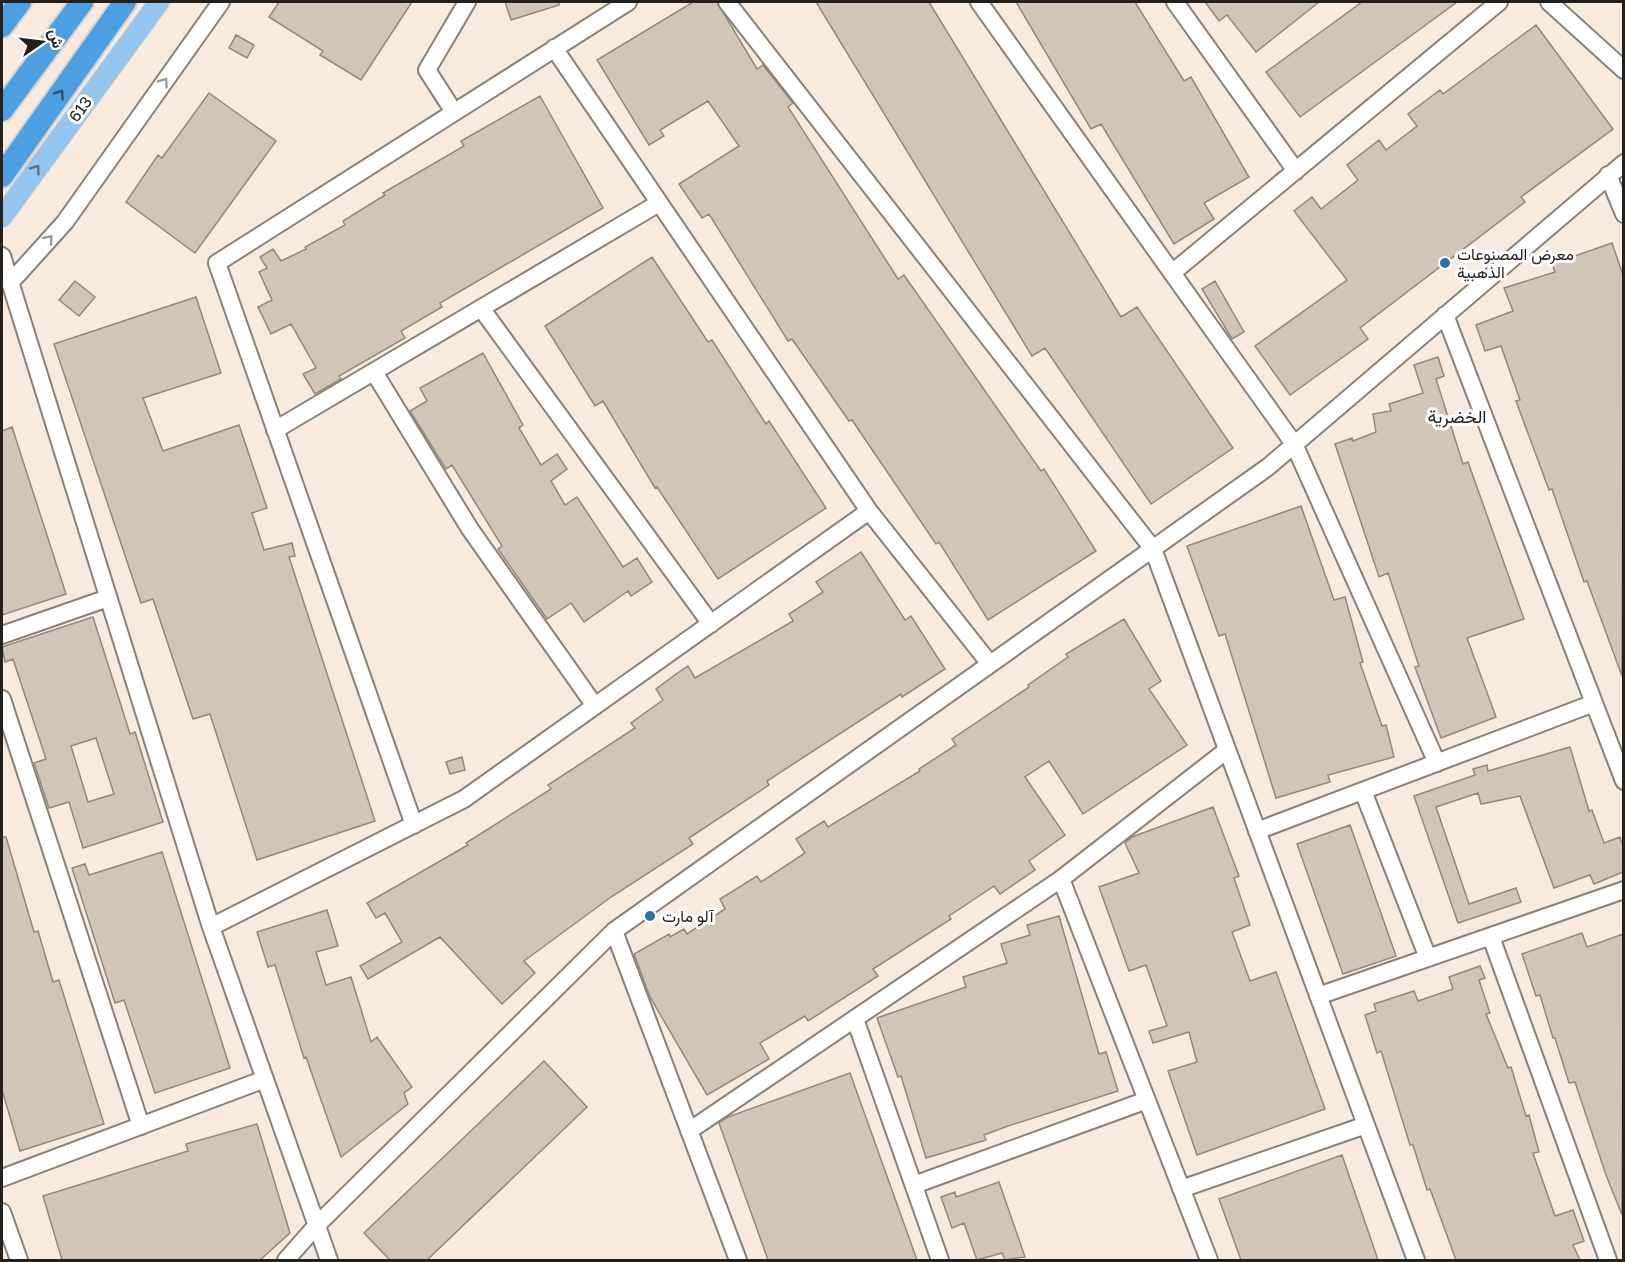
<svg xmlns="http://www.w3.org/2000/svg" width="1625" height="1262" font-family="'Golos Text',Vazirmatn,sans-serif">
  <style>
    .building { fill: #d1c5b7; stroke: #94887b; stroke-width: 1.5; fill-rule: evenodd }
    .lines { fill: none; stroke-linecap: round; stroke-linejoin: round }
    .minor-casing { stroke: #8c8174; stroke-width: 20 }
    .major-casing { stroke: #d3d2d1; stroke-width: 22 }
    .highway-casing { stroke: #d3d2d1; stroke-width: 26 }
    .minor { stroke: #fff; stroke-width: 16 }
    .major { stroke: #94c5ec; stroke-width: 20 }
    .highway { stroke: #4c9fe0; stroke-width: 22 }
    .oneway { stroke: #9c9b98 }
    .oneway2 { stroke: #34536a }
    .oneway3 { stroke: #5c7284 }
    .poi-dot { fill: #2c72a7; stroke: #fff; stroke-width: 2 }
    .labels { text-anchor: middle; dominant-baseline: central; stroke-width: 6; stroke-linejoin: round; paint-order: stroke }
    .street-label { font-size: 16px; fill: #24201b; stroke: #fff }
    .poi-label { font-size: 16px; fill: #24201b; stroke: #fff; text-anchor: start }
    .neighbourhood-label { font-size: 18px; fill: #24201b; stroke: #fff }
  </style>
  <rect width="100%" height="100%" fill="#f8ebdd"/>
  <path class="building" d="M279,2H412L361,80L320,55L323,51L269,17Z
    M505,2H559V5L511,20Z
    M693,2H717L757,69L763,65L793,103L788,107L898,279L904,275L1041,471L1044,469L1096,551L988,620L939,542L936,544L852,420L849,421L792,339L788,341L709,214L702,218L679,184L739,146L708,101L660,130L664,136L649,145L597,60Z
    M816,2H929L1121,317L1137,307L1233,448L1151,504L1045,348L1032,356Z
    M1016,2H1135L1184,81L1191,77L1249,177L1204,203L1214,219L1174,244L1101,124L1091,129Z
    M1205,2H1319L1256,52L1227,15L1219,21Z
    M1362,2H1457L1300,117L1266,72Z
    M1536,25L1613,129L1521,197L1525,202L1360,328L1368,339L1290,395L1255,346L1347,280L1294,211L1312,197L1321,209L1358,180L1347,165L1379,140L1386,150L1417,126L1408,114L1440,90L1443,94Z
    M236,35L254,45L247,58L229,48Z
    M209,93L276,141L195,253L126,202L158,155L162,158Z
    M540,96L603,208L440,303L442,307L401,331L405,338L339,376L341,379L315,394L303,374L316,368L291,324L271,334L258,307L272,300L259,272L267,268L260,257L273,249L281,261L306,249L305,247L345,225L343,221L385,195L383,193L464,146L461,141Z
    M1612,243L1623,275L1622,676L1587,581L1584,582L1552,489L1549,490L1516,401L1520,400L1501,346L1485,351L1476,325L1513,311L1504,288L1555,272L1552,264Z
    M652,257L708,342L712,340L766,424L769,421L826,508L718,579L657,487L655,488L603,401L595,406L545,326Z
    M75,281L95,297L79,316L59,300Z
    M1215,281L1244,332L1232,339L1202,289Z
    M196,297L221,373L143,398L163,451L239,425L267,508L252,513L264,550L292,543L295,556L289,557L375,821L257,860L210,714L193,719L153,599L141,603L54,344Z
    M483,353L523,425L519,428L541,465L557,454L567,469L551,481L565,505L577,497L623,567L637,558L652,582L631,596L628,591L584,622L571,603L547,619L498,549L502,546L452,465L446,469L410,411L427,401L420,388Z
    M1438,357L1444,376L1436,379L1463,464L1468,462L1524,619L1467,638L1496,717L1441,738L1415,667L1419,666L1388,573L1379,577L1335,444L1352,438L1353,441L1376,432L1373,414L1391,411L1389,404L1423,393L1414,365Z
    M12,427L66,594L2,615V431Z
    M1301,506L1334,600L1345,597L1363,662L1360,663L1382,726L1386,725L1394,757L1328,775L1330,782L1276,798L1225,634L1219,636L1187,546Z
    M861,552L905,620L911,616L945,669L902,697L901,694L767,781L769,785L689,838L693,844L611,897L524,961L535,973L502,1004L440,937L368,979L360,966L402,942L385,913L376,918L367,903L468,845L466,843L551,789L548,785L635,728L631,723L663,700L656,689L676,674L688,666L695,678L793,621L789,614L823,592L816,582Z
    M93,617L130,734L135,732L163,822L83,848L69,802L49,808L34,763L46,759L13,659L5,662L2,647ZM96,738L114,794L88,802L71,746Z
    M1124,619L1161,681L1149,689L1187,745L1083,814L1049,761L1025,777L1065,835L1029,861L1035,870L1000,894L994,886L949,916L951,919L873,969L878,976L808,1021L805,1016L760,1043L769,1059L707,1095L650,997L634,954L669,934L670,937L684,929L687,934L725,909L720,899L757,876L761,882L805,853L796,839L824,821L828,827L920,771L919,769L956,745L952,739L1029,687L1028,685L1068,657L1066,654Z
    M1570,747L1589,811L1592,810L1604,843L1620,837L1623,846V872L1594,884L1590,875L1554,888L1520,796L1481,804L1478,793L1436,807L1469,904L1516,888L1521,902L1458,923L1414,796L1475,775L1473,769L1487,765L1488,771Z
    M462,757L465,770L450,774L446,762Z
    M1213,807L1239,876L1234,878L1250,925L1232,932L1250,981L1276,972L1325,1109L1197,1155L1168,1071L1197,1062L1189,1032L1153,1043L1149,1031L1167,1026L1146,965L1129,971L1099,887L1139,873L1125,843L1132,837Z
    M1350,825L1396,956L1343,974L1297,844Z
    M2,837H6L34,932L38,931L53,982L59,980L104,1124L20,1151L2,1090Z
    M162,852L230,1068L155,1093L124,1000L115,1003L72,868L85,864L89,875Z
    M327,910L338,946L316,952L326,985L351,977L371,1042L377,1037L412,1087L404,1093L408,1104L341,1157L306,1057L304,1058L275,965L268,967L257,932Z
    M1059,916L1099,1054L1106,1052L1118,1091L1008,1126L984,1135L986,1140L926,1158L901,1076L898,1077L877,1018L966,987L963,977L1007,963L1001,944L1030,935L1027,925Z
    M1582,933L1587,947L1623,934L1622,1215L1606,1175L1575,1082L1569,1083L1555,1038H1553L1540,995L1536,996L1522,954Z
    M1480,966L1485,978L1479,980L1490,1013L1486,1014L1508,1068L1511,1067L1526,1116L1529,1115L1539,1152L1533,1153L1555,1216L1573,1210L1584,1241L1573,1245L1580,1260H1456L1430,1189L1427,1190L1413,1145H1410L1381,1051L1377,1053L1365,1015L1376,1011L1374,1004L1414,991L1418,1001L1453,989L1449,977Z
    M544,1061L587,1107L427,1260H390L364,1233Z
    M850,1073L917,1260H768L719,1123L728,1117Z
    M257,1124L290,1233L260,1260H62L43,1196L188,1151L186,1144Z
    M1342,1155L1378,1260H1241L1219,1199Z
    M999,1182L1025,1257L1005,1260L1002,1253L977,1260L964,1223L952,1228L941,1197L955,1192L956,1197Z"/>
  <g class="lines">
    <g class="minor-casing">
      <path id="minor" d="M727,2L1153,549L1416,1260
        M979,2L1294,444L1437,763
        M1175,2L1296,171
        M1549,2L1624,70
        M554,48L869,511L990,664
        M454,112L427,70L467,2
        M1608,175L1624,214
        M2,256L211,927L329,1260
        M1172,273L1499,2
        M10,283L65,222L221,2
        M481,308L711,624
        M1445,315L1624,781
        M374,372L470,529L595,706
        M275,430L659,203
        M2,635L108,598
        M2,699L141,1126
        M1363,791L1428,958
        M414,825L217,263L628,2
        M1257,831L1594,703
        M1061,879L1209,1260
        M211,927L464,799L869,511
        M614,931L738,1260
        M1491,937L1608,1260
        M1318,996L1624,890
        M855,1019L940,1260
        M689,1131L1061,879L1227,750
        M2,1178L265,1079
        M914,1185L1147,1100
        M1181,1189L1366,1125
        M2,1212L19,1260
        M286,1260L316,1226L614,931L1268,467L1624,163"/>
    </g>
    <g class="major-casing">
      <path id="major" d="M2,217L159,2"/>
    </g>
    <g class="highway-casing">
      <path id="highway" d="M2,26L20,2
        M2,110L82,2
        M2,176L125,2"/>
    </g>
    <use href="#minor" class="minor"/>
    <use href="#major" class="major"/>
    <use href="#highway" class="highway"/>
  </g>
  <defs><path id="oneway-chevron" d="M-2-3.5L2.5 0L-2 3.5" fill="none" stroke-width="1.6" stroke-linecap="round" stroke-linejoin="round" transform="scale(1.5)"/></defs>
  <g class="oneway">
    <use href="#oneway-chevron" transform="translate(164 82) rotate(-55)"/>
    <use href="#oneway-chevron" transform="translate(49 239) rotate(-49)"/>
  </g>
  <use class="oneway2" href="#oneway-chevron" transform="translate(60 94) rotate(-55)"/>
  <use class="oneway3" href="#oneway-chevron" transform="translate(36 169) rotate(-54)"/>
  <g class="poi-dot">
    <circle cx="1445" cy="263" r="6"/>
    <circle cx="650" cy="916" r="6"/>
  </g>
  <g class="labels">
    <g class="street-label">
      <text transform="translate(80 109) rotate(-54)">613</text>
    </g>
    <g class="poi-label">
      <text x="1457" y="254">معرض المصنوعات<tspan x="1457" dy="18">الذهبية</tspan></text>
      <text x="662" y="916">آلو مارت</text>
    </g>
    <g class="neighbourhood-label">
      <text x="1457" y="416">الخضرية</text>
    </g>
  </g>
  <rect width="1625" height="1262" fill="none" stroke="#24201b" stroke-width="6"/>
  <g transform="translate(42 42) rotate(76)" stroke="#ffffff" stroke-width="4.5" paint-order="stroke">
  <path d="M0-4.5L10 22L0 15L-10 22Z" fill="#24201b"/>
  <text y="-9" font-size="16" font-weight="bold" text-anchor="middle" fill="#24201b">ش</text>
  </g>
</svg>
